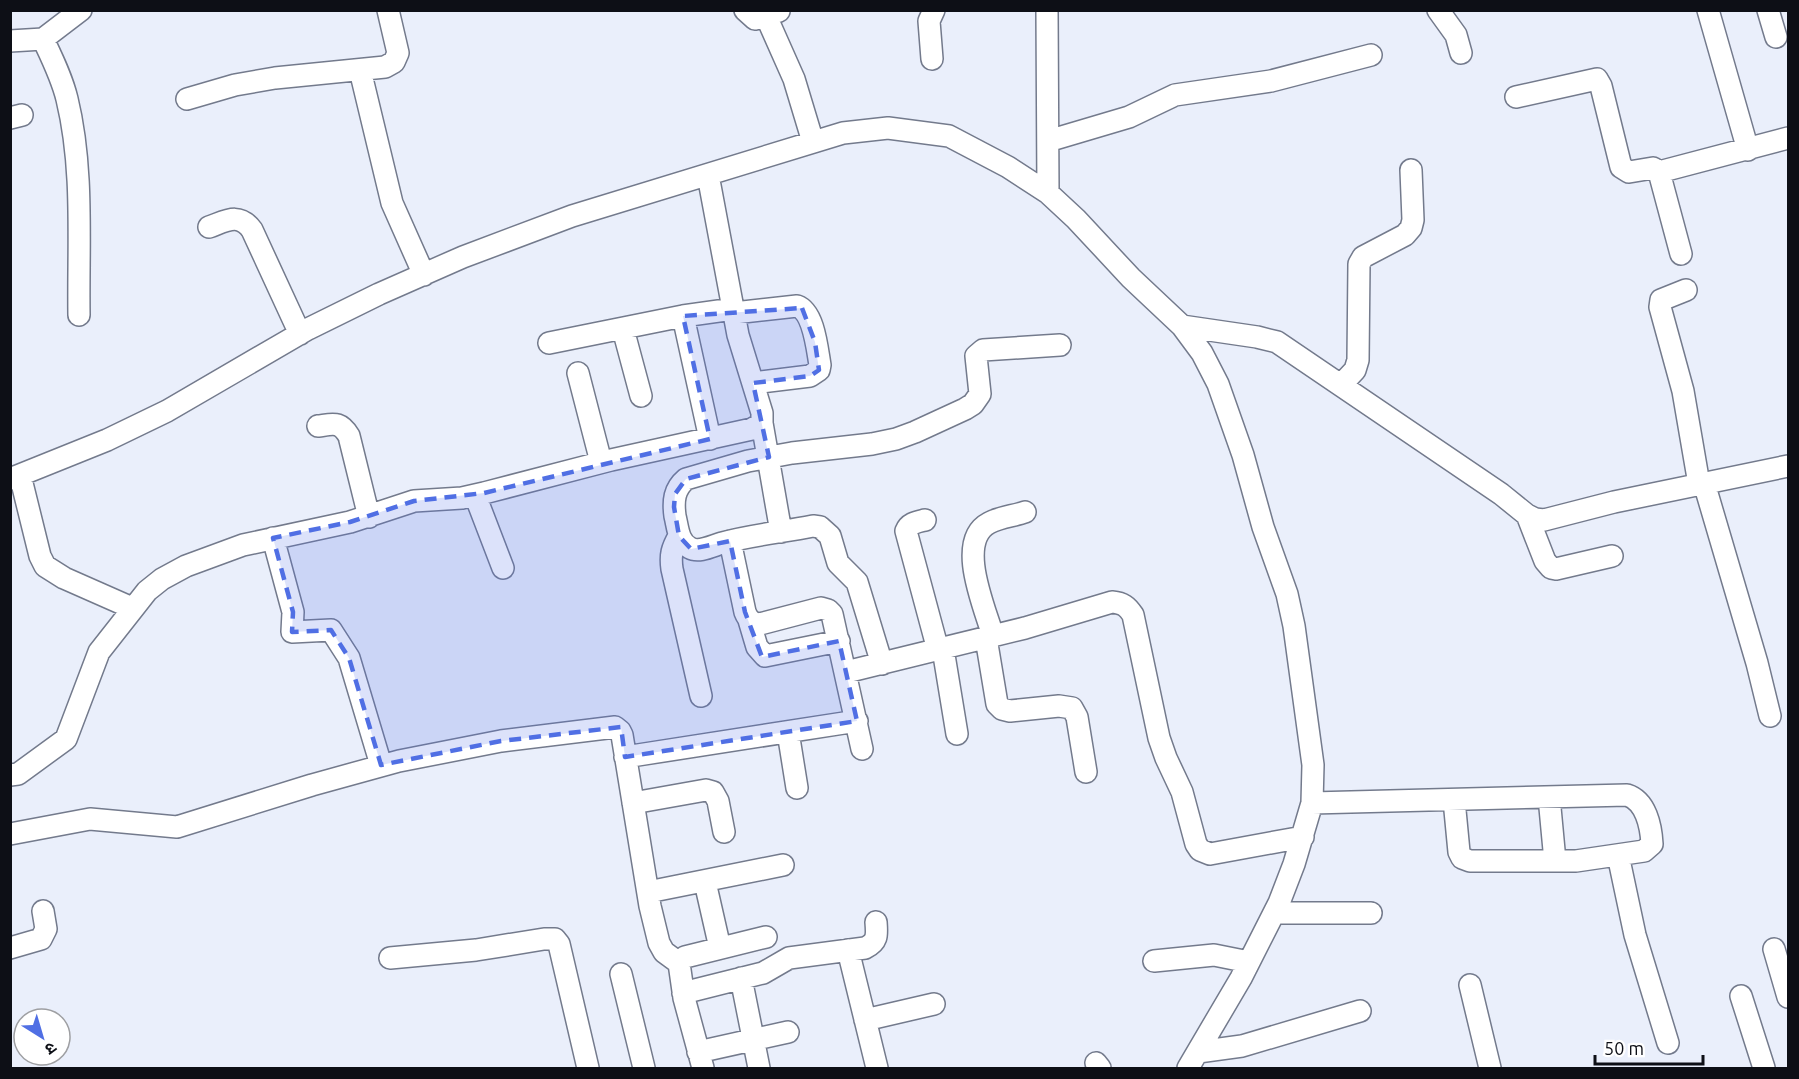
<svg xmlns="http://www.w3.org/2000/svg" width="1799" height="1079" font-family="Ubuntu,'Noto Sans Devanagari',sans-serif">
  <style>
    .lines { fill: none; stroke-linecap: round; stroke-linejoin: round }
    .minor-casing { stroke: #737a8c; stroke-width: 24 }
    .minor { stroke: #fff; stroke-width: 21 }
    .marked { fill: #506fe4; fill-opacity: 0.2; stroke: #506fe4; stroke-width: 4.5; stroke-dasharray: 12 8; stroke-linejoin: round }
  </style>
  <rect width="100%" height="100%" fill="#eaeffb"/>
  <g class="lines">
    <g class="minor-casing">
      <path id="minor" d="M745,10L755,19L779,11
        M1047,10L1048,193
        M1438,10L1456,35L1461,53
        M1708,10L1748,150
        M1768,10L1776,37
        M766,16L794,79L813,142
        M43,39L81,10
        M10,41L43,39C52,58 62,78 67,99C84,169 78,243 79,315
        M932,59L929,21L934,10
        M360,70L392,203L424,275
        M1516,97L1597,79L1601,86L1621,167L1629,172L1653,168L1659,172L1681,254
        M187,99L235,85L275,78L385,67L394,62L398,53L388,10
        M10,118L22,115
        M1048,141L1129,117L1175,95L1271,81L1371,55
        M1659,172L1788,138
        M209,227C226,221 239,212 252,230L300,334
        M1686,290L1661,300L1660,307L1683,391L1699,484
        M734,313L797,306C814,312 817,348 820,365L819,370L810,376L753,383
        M683,316L710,439
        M1182,326L1257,337L1277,342L1501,494L1527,515L1535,519L1544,520L1614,502L1788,466
        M623,329L641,396
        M549,343L683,316L733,309
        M578,373L601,462
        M1341,385L1355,370L1358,360L1359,264L1363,257L1405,235L1411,228L1413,220L1411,170
        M762,423L781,532
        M318,426C334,424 340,421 349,436L369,517
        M20,475L40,556L45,566L64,578L132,608
        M10,479L107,440L167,411L308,329L379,294L463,257L572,216L843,133L888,128L949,136L1008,167L1048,193L1076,219L1131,278L1182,326L1202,353L1218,384L1243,455L1263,527L1287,594L1294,626L1313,765L1312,803L1294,864L1279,903L1241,978L1188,1068
        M1704,483L1757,663L1770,716
        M475,495L503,568
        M1527,515L1545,561L1551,568L1556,569L1612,556
        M925,520C917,522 909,523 906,531L938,650
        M679,536C672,548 670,555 672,569L701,696
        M273,538L293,612L292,632L331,630L349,658L381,765
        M730,541L745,612C748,620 752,623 760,624L821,608L828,610L832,614L862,749
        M749,620L757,647L765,656L839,641
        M993,636C985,608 955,541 989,523C1000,517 1014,516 1025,512
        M986,638L997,704L1002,709L1010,711L1059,706L1072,708L1077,717L1086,772
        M943,649L957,734
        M882,664L857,582L838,563L830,536L820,527L813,526C783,532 751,535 722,543C712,546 699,553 690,548C678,542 678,528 675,516C673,501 674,489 686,479L748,461L792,453L872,444L896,439L915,432L965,409L973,404L980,394L976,356L983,350L1060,345
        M846,672L1025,628L1112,602C1123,603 1127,606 1133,615L1159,738L1166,758L1182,792L1196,844L1200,850L1210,854L1303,837
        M788,732L797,788
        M625,757L857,721
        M10,775L18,774L66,739L99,652L147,591L162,579L186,566L243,545L350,522L414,501L462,498L484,493L611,460L752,429L762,423V413L738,335L708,175
        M1549,797L1555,861
        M633,803L706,790L713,792L718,801L724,832
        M1312,803L1627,795C1646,801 1651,826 1652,844L1644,851L1576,861H1470L1462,858L1459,852L1454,800
        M10,834L90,819L177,827L312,785L399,761L501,741L615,727L620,731L622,735L650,906L659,943L664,952L679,963
        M1618,855L1635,935L1668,1043
        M705,882L720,948
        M648,892L783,865
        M1274,913H1371
        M10,948L41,939L46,929L43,911
        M1774,949L1788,997
        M848,950L877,1068
        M390,958L476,950L544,939H555L559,944L588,1068
        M1154,961L1214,955L1249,962
        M621,974L644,1068
        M741,978L759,1068
        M1470,985L1490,1068
        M683,993L763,973L789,958L865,948C878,942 877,935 876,922
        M1741,996L1764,1068
        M865,1020L934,1004
        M698,1052L788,1032
        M1198,1052L1242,1046L1360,1011
        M1096,1063L1100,1068
        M703,1068L684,998L679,963L685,957L766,937"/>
    </g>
    <use href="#minor" class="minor"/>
  </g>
  <path class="marked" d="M802,308L815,342L819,370L810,376L753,383L769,457L686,479L675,494L674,507L679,536L691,549L730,541L745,612L762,657L839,641L857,721L625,757L621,727L501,741L381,765L349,658L331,630L292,632L293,612L273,538L350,522L414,501L484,493L710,439L683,316Z"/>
  <rect width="1799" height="1079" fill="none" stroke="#0d0f16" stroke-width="24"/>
  <g transform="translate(42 1037) rotate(143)"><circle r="28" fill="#ffffff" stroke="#9e9fa2" stroke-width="1.5"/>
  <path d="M0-4.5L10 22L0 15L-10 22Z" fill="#506fe4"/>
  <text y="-9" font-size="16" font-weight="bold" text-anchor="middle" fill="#0d0f16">उ</text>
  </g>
  <path d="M1595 1055v9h108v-9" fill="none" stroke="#0d0f16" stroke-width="3"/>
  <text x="1604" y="1055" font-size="18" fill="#0d0f16" stroke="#ffffff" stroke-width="4.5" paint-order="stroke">50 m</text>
</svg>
